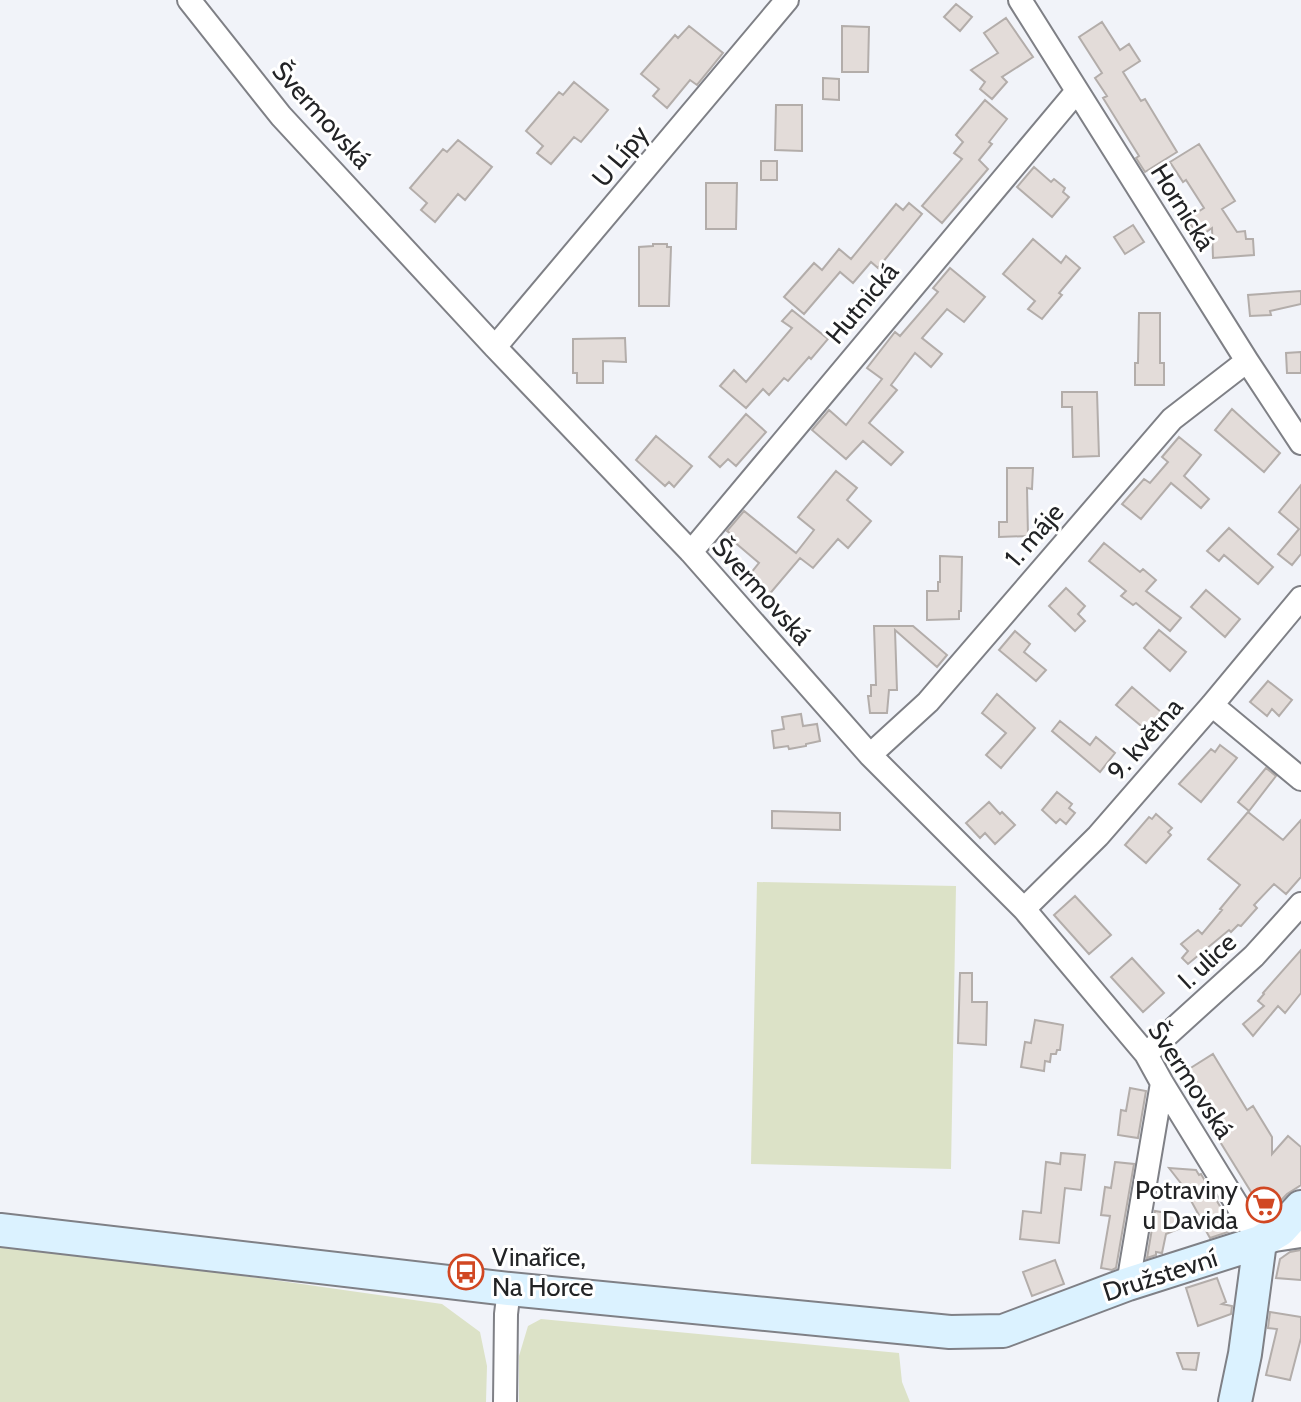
<svg xmlns="http://www.w3.org/2000/svg" width="1301" height="1402" font-family="Cabin,sans-serif">
  <style>
    .green { fill: #dce2c7 }
    .building { fill: #e3dcd9; stroke: #b3adaa; stroke-width: 2 }
    .lines { fill: none; stroke-linecap: round; stroke-linejoin: round }
    .street-casing { stroke: #7f8086; stroke-width: 26 }
    .secondary-casing { stroke: #7f8086; stroke-width: 36 }
    .street { stroke: #fff; stroke-width: 22 }
    .secondary { stroke: #dbf2ff; stroke-width: 32 }
    .labels { text-anchor: middle; dominant-baseline: central; stroke-width: 6; stroke-linejoin: round; paint-order: stroke }
    .street-label { font-size: 26px; fill: #222325; stroke: #fff }
    .poi-label { font-size: 26px; fill: #222325; stroke: #fff; text-anchor: end }
  </style>
  <rect width="100%" height="100%" fill="#f1f3f9"/>
  <path class="green" d="M757,882L956,886L951,1169L751,1164Z
    M0,1247L54,1249L442,1304L480,1332L487,1366L486,1402H0Z
    M541,1319L899,1353L902,1382L910,1402H519V1356L528,1326Z"/>
  <path class="building" d="M956,4L972,17L960,31L944,17Z
    M1006,18L1033,57L1002,77L1007,82L992,99L980,89L985,82L971,70L998,53L984,33Z
    M1102,22L1120,50L1129,44L1140,61L1123,72L1141,101L1145,99L1177,152L1145,172L1136,158L1139,156L1103,98L1107,96L1095,78L1102,73L1079,37Z
    M689,26L723,53L697,85L690,80L667,108L653,96L659,89L641,74L675,35L678,38Z
    M842,26L869,27L868,72H842Z
    M823,78L839,79V100L823,99Z
    M574,82L608,110L581,142L574,137L551,164L537,153L543,146L526,131L559,92L563,95Z
    M985,100L1007,119L989,142L992,144L979,160L988,169L942,223L922,206L962,159L954,153L963,142L956,135Z
    M776,105H802V151L775,150Z
    M458,140L492,167L465,200L458,194L435,222L421,210L427,203L410,188L443,149L447,152Z
    M1199,144L1235,201L1222,209L1237,232L1245,231L1246,239H1253L1254,255L1213,258L1212,228L1199,237L1187,219L1204,208L1186,180L1183,182L1170,162Z
    M761,161H777V180H761Z
    M1034,167L1051,182L1054,179L1065,188L1063,192L1069,197L1052,217L1017,187Z
    M706,183H737L736,229H706Z
    M909,203L922,214L878,268L871,262L853,283L840,272L804,314L784,297L814,263L822,270L839,249L851,259L896,204L903,210Z
    M1133,225L1144,242L1125,254L1114,237Z
    M1033,239L1061,263L1066,256L1080,268L1059,293L1062,295L1042,319L1028,309L1035,301L1003,274Z
    M653,244H667V247H671L669,306H639V247L653,246Z
    M950,268L985,297L964,322L947,309L922,338L942,354L931,367L915,353L891,385L897,390L869,423L903,452L891,465L863,441L846,459L812,430L829,410L846,425L882,379L867,368L895,332L900,336L938,292L933,288Z
    M1301,291V304L1270,311L1271,315L1250,316L1248,295Z
    M792,310L828,339L811,359L809,357L788,381L784,378L769,395L763,389L746,408L720,386L734,370L746,382L792,328L782,321Z
    M1139,313H1160V363H1164V385H1135V363H1138Z
    M625,338L626,362L603,361V383H577V373H573V339Z
    M1301,352V373H1287L1286,353Z
    M1062,392H1097L1099,456L1073,457L1072,407H1062Z
    M1232,409L1280,453L1264,472L1215,430Z
    M746,414L766,432L736,466L728,459L720,467L709,457Z
    M656,436L692,466L674,487L669,482L665,486L636,460Z
    M1179,437L1201,455L1184,476L1209,499L1201,508L1171,483L1141,519L1122,504L1144,479L1150,483L1168,462L1162,457Z
    M1007,468H1033L1032,489L1027,488L1028,536L999,537V522H1007Z
    M836,471L857,488L847,500L871,521L848,548L838,539L813,568L800,558L767,597L746,579L759,563L732,540L735,537L727,531L744,511L796,553L814,530L798,517Z
    M1301,485V554L1292,565L1278,554L1299,529L1279,512Z
    M1229,528L1273,567L1258,584L1224,555L1219,561L1207,551Z
    M1104,543L1140,572L1143,569L1156,580L1146,591L1181,618L1170,631L1136,603L1133,605L1121,596L1126,591L1089,561Z
    M940,556L962,557L961,611H959V619L927,620V591H938V582H940Z
    M1066,588L1085,606L1078,614L1085,621L1075,631L1049,606Z
    M1206,590L1240,619L1225,637L1191,607Z
    M874,626H913L947,655L937,667L895,630L897,690H889L887,713H870L868,696H871V685H876Z
    M1159,630L1186,652L1170,671L1144,648Z
    M1015,631L1030,644L1024,652L1046,670L1036,681L999,650Z
    M1268,681L1292,700L1279,716L1272,709L1267,716L1250,702Z
    M1132,687L1161,712L1146,730L1116,705Z
    M997,694L1035,728L1001,768L986,755L1006,733L982,713Z
    M801,714L803,726L817,724L820,741L806,744V746L789,749L788,746L774,748L772,731L784,729L782,717Z
    M1060,721L1090,745L1096,737L1115,753L1100,772L1052,731Z
    M1220,745L1237,758L1201,802L1179,784L1211,749L1215,752Z
    M1266,768L1276,776L1249,811L1238,802Z
    M1057,792L1072,804L1069,808L1075,813L1066,824L1060,819L1056,823L1042,810Z
    M989,802L1000,814L1002,812L1015,825L995,844L985,833L980,838L966,823Z
    M772,811L840,813V830L772,828Z
    M1248,812L1283,840L1301,820V877L1286,894L1274,884L1254,905L1257,908L1241,926L1238,925L1231,932L1229,930L1188,964L1182,958L1188,951L1181,944L1198,930L1202,934L1222,910L1220,909L1240,885L1208,859Z
    M1156,814L1172,828L1168,832L1171,835L1146,863L1125,845L1149,817L1152,819Z
    M1075,896L1111,935L1089,954L1054,915Z
    M1301,950V993L1285,1013L1278,1006L1253,1036L1243,1024L1264,1006L1258,1001L1264,994L1263,993Z
    M1132,958L1164,993L1143,1012L1111,977Z
    M960,973H972V1002H987L986,1045L958,1043Z
    M1035,1020L1063,1025L1060,1050H1057L1056,1054H1051L1050,1062L1045,1061L1044,1071L1021,1067L1025,1042L1031,1043Z
    M1213,1054L1247,1110L1253,1106L1272,1137V1154L1288,1136L1301,1147V1185L1287,1194L1266,1216L1214,1132L1223,1126L1189,1069Z
    M1130,1088L1146,1091L1138,1138L1118,1135L1121,1110L1126,1111Z
    M1061,1153L1085,1155L1081,1190L1065,1188L1059,1243L1020,1239L1023,1211L1041,1213L1046,1162L1060,1164Z
    M1115,1162L1134,1164L1116,1268L1112,1270L1101,1268L1110,1216L1101,1215L1105,1187L1111,1188Z
    M1169,1168L1196,1170L1199,1175L1201,1174L1234,1230L1210,1238L1200,1220L1166,1234L1162,1253L1156,1252V1255L1147,1258L1155,1211L1201,1219L1183,1186Z
    M1301,1250V1280L1276,1278L1280,1259L1290,1252Z
    M1055,1260L1064,1284L1032,1296L1023,1272Z
    M1217,1278L1226,1302L1222,1304L1232,1306L1231,1314L1198,1326L1186,1288Z
    M1270,1312L1301,1317V1338L1290,1380L1266,1375L1277,1329L1268,1328Z
    M1177,1353H1199L1196,1370L1183,1369Z"/>
  <g class="lines">
    <g class="street-casing">
      <path id="street" d="M189,0L281,116L495,347L691,552L870,755L1024,909L1146,1054L1162,1083L1260,1242L1301,1236
        M1020,0L1247,361L1301,443
        M495,347L787,0
        M691,552L1077,91
        M1212,705L1301,779
        M870,755L928,702L1172,419L1247,361
        M1024,909L1098,836L1212,705L1301,598
        M1146,1054L1254,956L1301,904
        M1128,1284L1162,1083
        M505,1402L506,1314L509,1289"/>
    </g>
    <g class="secondary-casing">
      <path id="secondary" d="M0,1230L509,1289L950,1332L1003,1331L1128,1284L1260,1242L1280,1230L1301,1207
        M1235,1402L1245,1354L1260,1242"/>
    </g>
    <use href="#street" class="street"/>
    <use href="#secondary" class="secondary"/>
  </g>
  <defs>
    <g id="supermarket-ring" transform="scale(1.8)"><circle r="9.5" fill="#fff" stroke="#d14722" stroke-width="1.5"/><path d="M-6-5.5h2.5l.6 2H6L4.5 2H-2.5L-4.4-4H-6ZM-1.5 3.2a1.3 1.3 0 1 0 .1 0ZM3 3.2a1.3 1.3 0 1 0 .1 0Z" fill="#d14722"/></g>
    <g id="bus-ring" transform="scale(1.8)"><circle r="9.5" fill="#fff" stroke="#d14722" stroke-width="1.5"/><path d="M-5-6H5V4H4V6H2V4H-2V6H-4V4H-5ZM-3.5-4V0h7V-4ZM-3.5 1.2v1.5H-2V1.2ZM2 1.2v1.5H3.5V1.2Z" fill="#d14722"/></g>
  </defs>
  <g fill-rule="evenodd">
    <use href="#supermarket-ring" x="1264" y="1205"/>
    <use href="#bus-ring" x="466" y="1272"/>
  </g>
  <g class="labels">
    <g class="street-label">
      <text transform="translate(322 115) rotate(48)">Švermovská</text>
      <text transform="translate(620 156) rotate(-50)">U Lípy</text>
      <text transform="translate(1183 207) rotate(58)">Hornická</text>
      <text transform="translate(862 303) rotate(-50)">Hutnická</text>
      <text transform="translate(1034 535) rotate(-49)">1. máje</text>
      <text transform="translate(762 591) rotate(48)">Švermovská</text>
      <text transform="translate(1145 739) rotate(-49)">9. května</text>
      <text transform="translate(1207 961) rotate(-43)">I. ulice</text>
      <text transform="translate(1191 1080) rotate(57)">Švermovská</text>
      <text transform="translate(1160 1275) rotate(-18)">Družstevní</text>
    </g>
    <g class="poi-label">
      <text x="1238" y="1190">Potraviny<tspan x="1238" dy="30">u Davida</tspan></text>
      <text x="492" y="1257" text-anchor="start">Vinařice,<tspan x="492" dy="30">Na Horce</tspan></text>
    </g>
  </g>
</svg>
